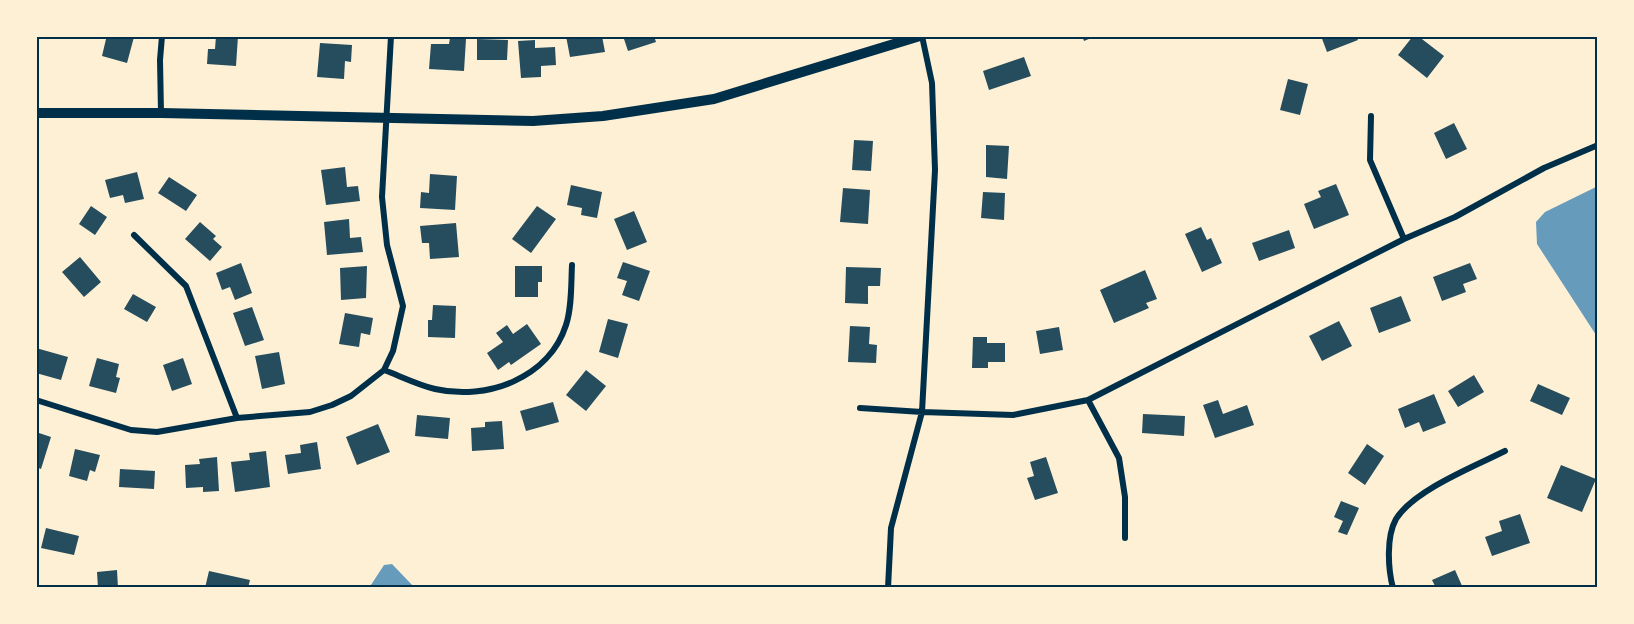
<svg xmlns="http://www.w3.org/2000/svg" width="1634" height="624" font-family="'Fira Sans',sans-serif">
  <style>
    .water { fill: #669bbc }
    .building { fill: #264d5e }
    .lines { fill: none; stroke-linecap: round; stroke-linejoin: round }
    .minor { stroke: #003049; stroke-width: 6 }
    .tertiary { stroke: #003049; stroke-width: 10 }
    .neatline { fill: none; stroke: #003049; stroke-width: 2 }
  </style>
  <rect width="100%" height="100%" fill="#fdf0d5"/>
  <path class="water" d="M1598,186V338L1537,244L1536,222L1545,212Z
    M392,564L415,588H369L384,565Z"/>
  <path class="building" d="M103,36L134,37L127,63L102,56L106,39L103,38Z
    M216,36H238L236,66L207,64L208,49H215Z
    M566,36H602L605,52L570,57Z
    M623,36H654L656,42L628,51Z
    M1082,36H1096L1084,41Z
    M1321,36H1356L1358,40L1327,52Z
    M1413,36H1418L1444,56L1427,78L1398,55Z
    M450,38L466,39L464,71L429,69L431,44H449Z
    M477,39L508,40L507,60H477Z
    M535,40V48L555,47L556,65L541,66V77L521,78L518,41Z
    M320,43L352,45L351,62L345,61L344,79L317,77Z
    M1024,57L1031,76L989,90L983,71Z
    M1288,79L1308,84L1300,115L1280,110Z
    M1454,123L1467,149L1446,159L1434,133Z
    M854,140L873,141L871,171L852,170Z
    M986,145L1009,146L1007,179L986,177Z
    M345,167L347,187L358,186L360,201L326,205L321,170Z
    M137,172L144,199L125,203L123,195L110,198L105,180Z
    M430,174L457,176L455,210L420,208L421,192L429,193Z
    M169,177L197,195L186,211L158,193Z
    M1336,184L1349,215L1314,229L1304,204L1321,197L1318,191Z
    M571,185L602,192L597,218L581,215L582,208L567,205Z
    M843,188L870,190L868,224L840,222Z
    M983,192L1005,193L1004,220L981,218Z
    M91,206L107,217L95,235L79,224Z
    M537,206L556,219L531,253L512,239Z
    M634,211L647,242L627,250L614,219Z
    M349,219L350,238L361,237L363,252L327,255L324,222Z
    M200,222L216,236L213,239L222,247L210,261L185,239Z
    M456,223L459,257L430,259L429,243H422L420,226Z
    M1201,227L1207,240L1211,238L1222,263L1202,272L1185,234Z
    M1289,230L1295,248L1259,261L1252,243Z
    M80,257L101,282L84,297L62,272Z
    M623,262L650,271L639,301L622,295L627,281L617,278Z
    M241,263L252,293L235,300L230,287L222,290L216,273Z
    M1470,263L1477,279L1463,284L1466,292L1442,301L1433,277Z
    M367,266L366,298L341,300L340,268Z
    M515,266H542V282H538V297H515Z
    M846,267L881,268L880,286H868V304L845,303Z
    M1145,270L1157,299L1146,303L1149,308L1114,323L1100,290Z
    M133,294L156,307L147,322L124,309Z
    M1401,296L1411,321L1379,333L1370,308Z
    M433,305L456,306L455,338L428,337V320H432Z
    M252,307L264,340L245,346L233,313Z
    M345,313L373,318L370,335L361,333L359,347L339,344Z
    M608,319L628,324L618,358L599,352Z
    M1339,321L1352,346L1322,361L1309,336Z
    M527,324L541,344L511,365L509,362L498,370L487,353L503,342L496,333L507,325L513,334Z
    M850,326L870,327L869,344L877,345L876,363L848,362Z
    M1059,327L1063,350L1040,354L1036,331Z
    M973,337H987V343H1005V362H988V368H972Z
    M36,348L68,357L61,380L36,373Z
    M279,352L285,384L262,389L255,356Z
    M97,358L119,364L116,377L120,378L116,393L89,386Z
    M183,358L192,384L172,391L163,365Z
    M586,370L606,386L586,411L566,395Z
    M1474,375L1484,392L1458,407L1448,391Z
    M1538,384L1570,398L1562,415L1530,401Z
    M1434,394L1446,423L1423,432L1419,422L1405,428L1398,409Z
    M1218,400L1223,414L1247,405L1254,425L1215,438L1203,405Z
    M553,402L559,422L526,431L520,411Z
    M1143,414L1185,416L1184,436L1142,433Z
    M417,415L450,418L448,439L415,436Z
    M502,421L504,449L472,451L471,428L485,427V422Z
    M378,424L390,452L357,465L346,437Z
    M36,432L51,437L41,469L36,467Z
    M317,442L321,469L288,474L285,455L301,453L300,445Z
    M1367,444L1384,456L1365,485L1348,473Z
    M75,449L100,455L95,472L90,470L87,481L69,476Z
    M266,451L270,487L235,492L231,462L250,460L249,453Z
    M217,457L219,491L203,492V487L186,488L185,465L200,464L199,459Z
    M1046,457L1058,493L1035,500L1027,478L1034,476L1030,462Z
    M1561,465L1596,479L1582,512L1547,498Z
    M120,469L155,471L154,489L119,487Z
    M1341,501L1359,508L1347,535L1338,532L1343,521L1334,517Z
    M1520,514L1530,543L1492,556L1485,537L1502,531L1499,521Z
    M46,528L79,536L74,555L41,548Z
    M117,570L118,588H98L97,572Z
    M1455,570L1463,588H1436L1432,580Z
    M209,571L250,580L248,588H205Z"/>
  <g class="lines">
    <path class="minor" d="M161,113L160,60L162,36
      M1371,116L1370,160L1404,239
      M134,235L186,286L237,418
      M384,370C400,376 418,385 435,389C487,401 549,378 566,325C572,307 571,284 572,265
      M36,400L131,430L157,432L237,418L310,412L332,405L351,396L384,370L393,351L403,306L387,245L382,197L391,36
      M1088,400L1119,458L1125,497V538
      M860,408L922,412L1013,415L1088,400L1404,239L1455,217L1544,168L1598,145
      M888,588L891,528L922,412L935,170L932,83L922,36
      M1393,588C1388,569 1386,537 1396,519C1414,490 1475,466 1505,451"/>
    <path class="tertiary" d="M36,113H161L533,121L603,116L714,99L920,36"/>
  </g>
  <rect width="1634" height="624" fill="none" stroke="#fdf0d5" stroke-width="75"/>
  <rect x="38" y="38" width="1558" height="548" class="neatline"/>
</svg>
